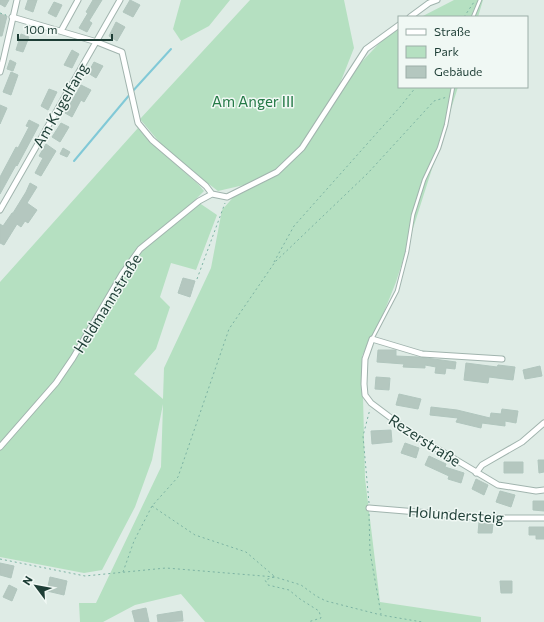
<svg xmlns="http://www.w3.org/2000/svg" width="544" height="622" font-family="Commissioner,sans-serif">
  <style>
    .green { fill: #b5e0c1 }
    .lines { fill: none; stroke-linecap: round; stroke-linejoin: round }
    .stream { stroke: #81c9d7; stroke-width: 2 }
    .building { fill: #b4c7bf; stroke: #b1c6be }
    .service-casing { stroke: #a1b4ae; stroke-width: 4.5 }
    .minor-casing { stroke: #a1b4ae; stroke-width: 7 }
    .path { stroke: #7cb3a3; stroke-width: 1; stroke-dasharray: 2 3; stroke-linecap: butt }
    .service { stroke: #fff; stroke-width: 2.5 }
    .minor { stroke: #fff; stroke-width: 5 }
    .labels { text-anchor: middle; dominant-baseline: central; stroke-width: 3; stroke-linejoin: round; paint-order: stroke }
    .park-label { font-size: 15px; fill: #247946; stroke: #f0f8f4 }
    .street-label { font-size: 15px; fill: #1e3e36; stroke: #f0f8f4 }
  </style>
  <rect width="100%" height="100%" fill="#dfece6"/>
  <path class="green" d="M181,0H230L209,26L181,41L173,29Z
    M250,0H344L354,48L339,86L387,35L399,28V87H458L396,282L384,312L362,356L365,478L380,602L481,617V622H205L181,594L135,605L103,622H80L79,603H96L161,467L163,404L152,460L135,507L102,570L84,573L0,557V282L138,128L147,139L199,185L204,191L195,200L217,215L196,270L171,263L160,297L170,307L156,349L134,374L163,399L164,368L211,268L222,210L244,185L218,191L170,155L140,119Z
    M454,0H483L478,17H421Z"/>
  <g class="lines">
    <path class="stream" d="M74,161L131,93L171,49"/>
  </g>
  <path class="building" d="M0,0H9L5,7L0,4Z
    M28,0H37L33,12L25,9Z
    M93,0H102L89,21L92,23L87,32L79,28L88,13L86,12Z
    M130,0L140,5L133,17L123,12Z
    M54,2L62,5L56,17L48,13Z
    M0,14L7,16L2,36H0Z
    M116,22L125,27L117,41L109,36Z
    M21,34L29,37L23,52L16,50Z
    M72,50L79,54L72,68L64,65Z
    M10,60L16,63L13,71L7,69Z
    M94,62L103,66L96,78L88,73Z
    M11,72L18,75L11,95L3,92Z
    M81,85L91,90L84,102L81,100L72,117L65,113Z
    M49,89L57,92L48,110L41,106Z
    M0,105L7,108L0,124Z
    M29,120L39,125L17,166L16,165L0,194V177L16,147L18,148L29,127L26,126Z
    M61,123L69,127L60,142L52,137Z
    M46,144L56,151L41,176L35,173L43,158L39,156Z
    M63,148L70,152L67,157L60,154Z
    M30,183L37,187L27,203L37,210L28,223L25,221L21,227L17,224L4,245L0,243V224L3,226L12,213H13L26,192Z
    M183,278L195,281L190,297L178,293Z
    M378,350H396V356L419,357L456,362L455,369L446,368L445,374L435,373L436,367L425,365V368L403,367L404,364L377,362Z
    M466,363L497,367L498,365L515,367L513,380L489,377L488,383L464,380Z
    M540,366L542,376L525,379L523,370Z
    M376,377L390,378L389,390L375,389Z
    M399,394L421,399L418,409L396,405Z
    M431,407L457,410L490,418L491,413L501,414L502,409L518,411L516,423L505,421V426L482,423L481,428L456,422L458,418L430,415Z
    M391,430L392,442L372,444L371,431Z
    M405,443L419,448L416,458L401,453Z
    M429,456L446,464L445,467L464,473L461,483L448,479L449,476L425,465Z
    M538,460H544V472L539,473Z
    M504,462H523V473H504Z
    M476,479L488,485L484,495L472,489Z
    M500,491L515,495L511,507L496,502Z
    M533,501H544V511L533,510Z
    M479,522L493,523L492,533H478Z
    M529,527H544V539H536V535H529Z
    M0,563L14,566L11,578L0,575Z
    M50,577L67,581L64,595L47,591Z
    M500,581H512V593H501Z
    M9,585L17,589L12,601L3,597Z
    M146,608L149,622H135L132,611Z
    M182,611L183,621L158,622L157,615Z"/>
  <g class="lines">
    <g class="service-casing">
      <path id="service" d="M473,17L480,0
        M372,339L397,291L407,252L413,215L424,180L439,148L446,125L453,87"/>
    </g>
    <g class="minor-casing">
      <path id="minor" d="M12,17L97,42L122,52L138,123L152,140L206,186L212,194
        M410,17L429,3L437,0
        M61,31L78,0
        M0,72L3,61L17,0
        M0,210L120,0
        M502,359L422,354L372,339L365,359L364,384L365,395L371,403L411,433L498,485L536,491L544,490
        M0,447L56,383L73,358L122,274L140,249L199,201L212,194L227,197L277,172L302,148L366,49L399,25
        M476,473L482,465L522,442L544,423
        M369,508L490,518H544"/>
    </g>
    <path class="path" d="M0,13L6,15
      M464,17L474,2
      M274,262L294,226L400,107L416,87
      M197,279L225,203
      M369,503L363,436L370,409
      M152,506L195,535L246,552L274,576
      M369,514L370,552L381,614
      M0,559L85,576L166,568L275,577L301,585L316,596L326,601L381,615L422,622
      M123,572L134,541L152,506L178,477L229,329L275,262L368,173L434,101L447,97
      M274,577L265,580L268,585L289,590L300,599L319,611L321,618L308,622"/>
    <use href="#service" class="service"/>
    <use href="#minor" class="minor"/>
  </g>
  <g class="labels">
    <g class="park-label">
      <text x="253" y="101">Am Anger III</text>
    </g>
    <g class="street-label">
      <text transform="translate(60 105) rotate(-60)">Am Kugelfang</text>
      <text transform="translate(107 303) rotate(-58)">Heldmannstraße</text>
      <text transform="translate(425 440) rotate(33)">Rezerstraße</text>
      <text transform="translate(456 514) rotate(4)">Holundersteig</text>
    </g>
  </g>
  <rect x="398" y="16" width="130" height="72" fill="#f0f8f4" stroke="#9caea8"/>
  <rect x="406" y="29" width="20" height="6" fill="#ffffff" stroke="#9caea8"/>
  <text x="434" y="36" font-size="12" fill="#1e3e36">Straße</text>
  <rect x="406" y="46" width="20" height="12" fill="#b5e0c1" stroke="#9caea8"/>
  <text x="434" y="56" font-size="12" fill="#1e3e36">Park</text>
  <rect x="406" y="66" width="20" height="12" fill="#b4c7bf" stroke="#9caea8"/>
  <text x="434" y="76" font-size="12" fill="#1e3e36">Gebäude</text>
  <g transform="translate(36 586) rotate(302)" stroke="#f0f8f4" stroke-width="3" paint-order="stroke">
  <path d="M0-3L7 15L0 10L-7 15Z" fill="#1e3e36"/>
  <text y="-6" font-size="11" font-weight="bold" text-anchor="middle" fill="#1e3e36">N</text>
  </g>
  <path d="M18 34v6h94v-6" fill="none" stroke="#1e3e36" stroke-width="2"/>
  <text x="24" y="34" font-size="12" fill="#1e3e36" stroke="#f0f8f4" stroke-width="3" paint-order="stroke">100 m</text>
</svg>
